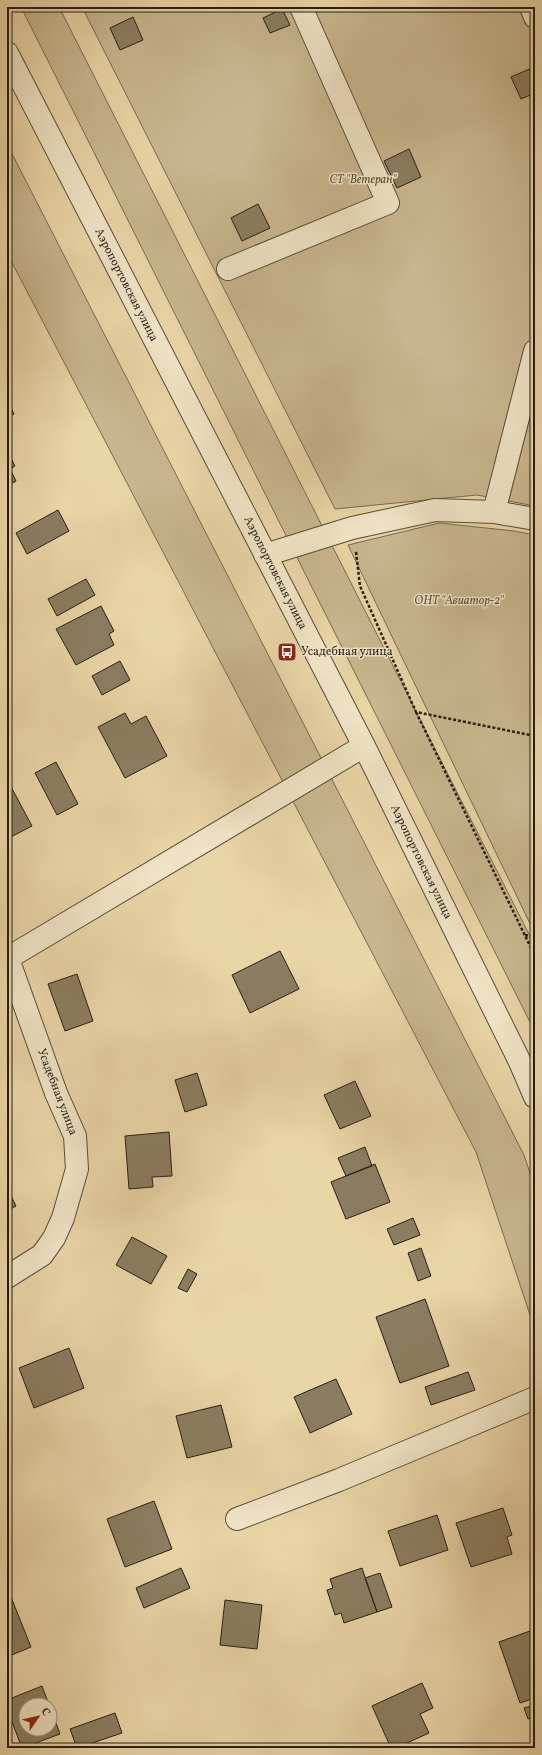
<svg xmlns="http://www.w3.org/2000/svg" width="542" height="1755" font-family="Vollkorn,serif">
  <style>
    .green { fill: #c9b68e; stroke: #786a52 }
    .building { fill: #8c7d61; stroke: #271e15 }
    .lines { fill: none; stroke-linecap: round; stroke-linejoin: round }
    .minor-casing { stroke: #584c3a; stroke-width: 24 }
    .path { stroke: #271e15; stroke-width: 2.5; stroke-dasharray: 3 2; stroke-linecap: butt }
    .minor { stroke: #f1e4c6; stroke-width: 22 }
    .labels { text-anchor: middle; dominant-baseline: central; stroke-width: 3; stroke-linejoin: round; paint-order: stroke }
    .park-label { font-size: 12px; font-style: italic; fill: #584c39; stroke: #f1e4c6 }
    .street-label { font-size: 12px; fill: #271e15; stroke: #f1e4c6 }
    .poi-label { font-size: 12px; fill: #271e15; stroke: #f1e4c6; text-anchor: start }
  </style>
  <rect width="100%" height="100%" fill="#ead5a7"/>
  <filter id="stains"><feTurbulence type="fractalNoise" baseFrequency=".005" numOctaves="4"/><feColorMatrix values="0 0 0 0 .2 0 0 0 0 .09 0 0 0 0 .02 0 0 0 .5 -.17"/></filter>
  <radialGradient id="worn" r=".72"><stop offset=".6" stop-color="#630" stop-opacity="0"/><stop offset="1" stop-color="#630" stop-opacity=".3"/></radialGradient>
  <path class="green" d="M21,7H59L535,946V1032Z
    M82,7H535V506L477,495L335,509Z
    M7,144L524,1155L535,1188V1330L476,1152L7,253Z
    M439,523L514,531L535,535V934L348,545Z"/>
  <path class="building" d="M282,9L290,25L270,33L263,18Z
    M133,17L143,40L120,50L110,28Z
    M532,68L535,74V93L521,99L511,77Z
    M409,149L421,177L397,188L384,161Z
    M258,204L270,228L242,241L231,218Z
    M7,400L14,414L7,418Z
    M7,451L15,466L10,469L16,481L7,486Z
    M58,510L69,531L27,554L16,533Z
    M86,579L95,595L57,616L48,599Z
    M101,606L114,631L109,634L114,645L76,665L56,629Z
    M120,661L130,680L102,695L92,676Z
    M125,713L131,724L146,716L167,756L125,778L98,727Z
    M56,762L78,804L57,815L35,773Z
    M9,783L32,826L7,839V785Z
    M280,951L299,989L250,1013L232,975Z
    M77,974L93,1021L65,1031L48,984Z
    M197,1073L207,1105L185,1112L175,1080Z
    M355,1081L371,1116L340,1129L324,1095Z
    M169,1132L172,1176L152,1177L153,1187L129,1189L125,1136Z
    M365,1147L372,1166L346,1176L338,1158Z
    M375,1164L390,1202L346,1219L331,1182Z
    M7,1188L16,1206L7,1211Z
    M413,1218L420,1235L394,1245L387,1229Z
    M132,1237L167,1256L151,1284L116,1265Z
    M421,1248L431,1276L418,1281L408,1253Z
    M188,1269L197,1274L187,1292L178,1288Z
    M425,1299L449,1366L400,1383L376,1317Z
    M69,1348L84,1388L34,1408L19,1368Z
    M468,1372L475,1390L431,1405L425,1387Z
    M336,1379L352,1414L310,1433L294,1397Z
    M221,1405L232,1447L187,1458L176,1416Z
    M154,1501L172,1549L125,1567L107,1519Z
    M503,1508L512,1535L507,1537L512,1554L471,1567L456,1523Z
    M437,1515L448,1550L400,1566L388,1531Z
    M181,1568L190,1588L144,1608L136,1588Z
    M362,1568L377,1612L344,1623L341,1613L335,1615L327,1590L333,1588L330,1579Z
    M380,1573L392,1607L377,1612L365,1578Z
    M7,1592H9L31,1647L7,1657Z
    M225,1600L262,1605L257,1649L220,1645Z
    M530,1631L535,1643V1698L520,1703L499,1642Z
    M422,1683L433,1708L420,1714L429,1733L396,1748H391L372,1706Z
    M42,1686L49,1705H26V1729H50V1707L60,1734L22,1748L7,1709V1700Z
    M535,1705V1717L528,1719L524,1708Z
    M115,1713L122,1733L77,1748L70,1729Z"/>
  <g class="lines">
    <g class="minor-casing">
      <path id="minor" d="M531,7L535,17
        M7,53L364,746L520,1062L535,1097
        M228,269L388,203L301,7
        M494,512L535,351
        M265,555L352,528L435,510L494,512L535,519
        M7,956L56,1093L75,1136L77,1169L63,1218L54,1238L42,1255L7,1277
        M8,958L364,746
        M237,1519L339,1480L535,1398"/>
    </g>
    <path class="path" d="M356,552L360,586L416,712L535,736
      M416,712L535,956
      M525,935L535,937"/>
    <use href="#minor" class="minor"/>
  </g>
  <defs>
    <g id="bus-square" transform="scale(1)"><rect x="-9" y="-9" width="18" height="18" rx="4" fill="#8f2418" stroke="#f1e4c6"/><path d="M-5-6H5V4H4V6H2V4H-2V6H-4V4H-5ZM-3.5-4V0h7V-4ZM-3.5 1.2v1.5H-2V1.2ZM2 1.2v1.5H3.5V1.2Z" fill="#fff"/></g>
  </defs>
  <g fill-rule="evenodd">
    <use href="#bus-square" x="287" y="652"/>
  </g>
  <g class="labels">
    <g class="park-label">
      <text x="363" y="180">СТ "Ветеран"</text>
      <text x="459" y="601">ОНТ "Авиатор-2"</text>
    </g>
    <g class="street-label">
      <text transform="translate(126 285) rotate(63)">Аэропортовская улица</text>
      <text transform="translate(275 573) rotate(63)">Аэропортовская улица</text>
      <text transform="translate(421 862) rotate(64)">Аэропортовская улица</text>
      <text transform="translate(57 1092) rotate(69)">Усадебная улица</text>
    </g>
    <g class="poi-label">
      <text x="301" y="652">Усадебная улица</text>
    </g>
  </g>
  <rect width="542" height="1755" fill="none" stroke="#ead5a7" stroke-width="24"/>
  <rect x="8" y="8" width="526" height="1739" fill="none" stroke="#271e15" stroke-width="2"/>
  <rect x="12" y="12" width="518" height="1731" fill="none" stroke="#271e15"/>
  <g transform="translate(38 1717) rotate(56)"><circle r="19" fill="#f1e4c6" stroke="#a0957f"/>
  <path d="M0-3L7 15L0 10L-7 15Z" fill="#8f2418"/>
  <text y="-6" font-size="11" font-weight="bold" text-anchor="middle" fill="#271e15">С</text>
  </g>
  <rect width="100%" height="100%" filter="url(#stains)"/>
  <rect width="100%" height="100%" fill="url(#worn)"/>
</svg>
